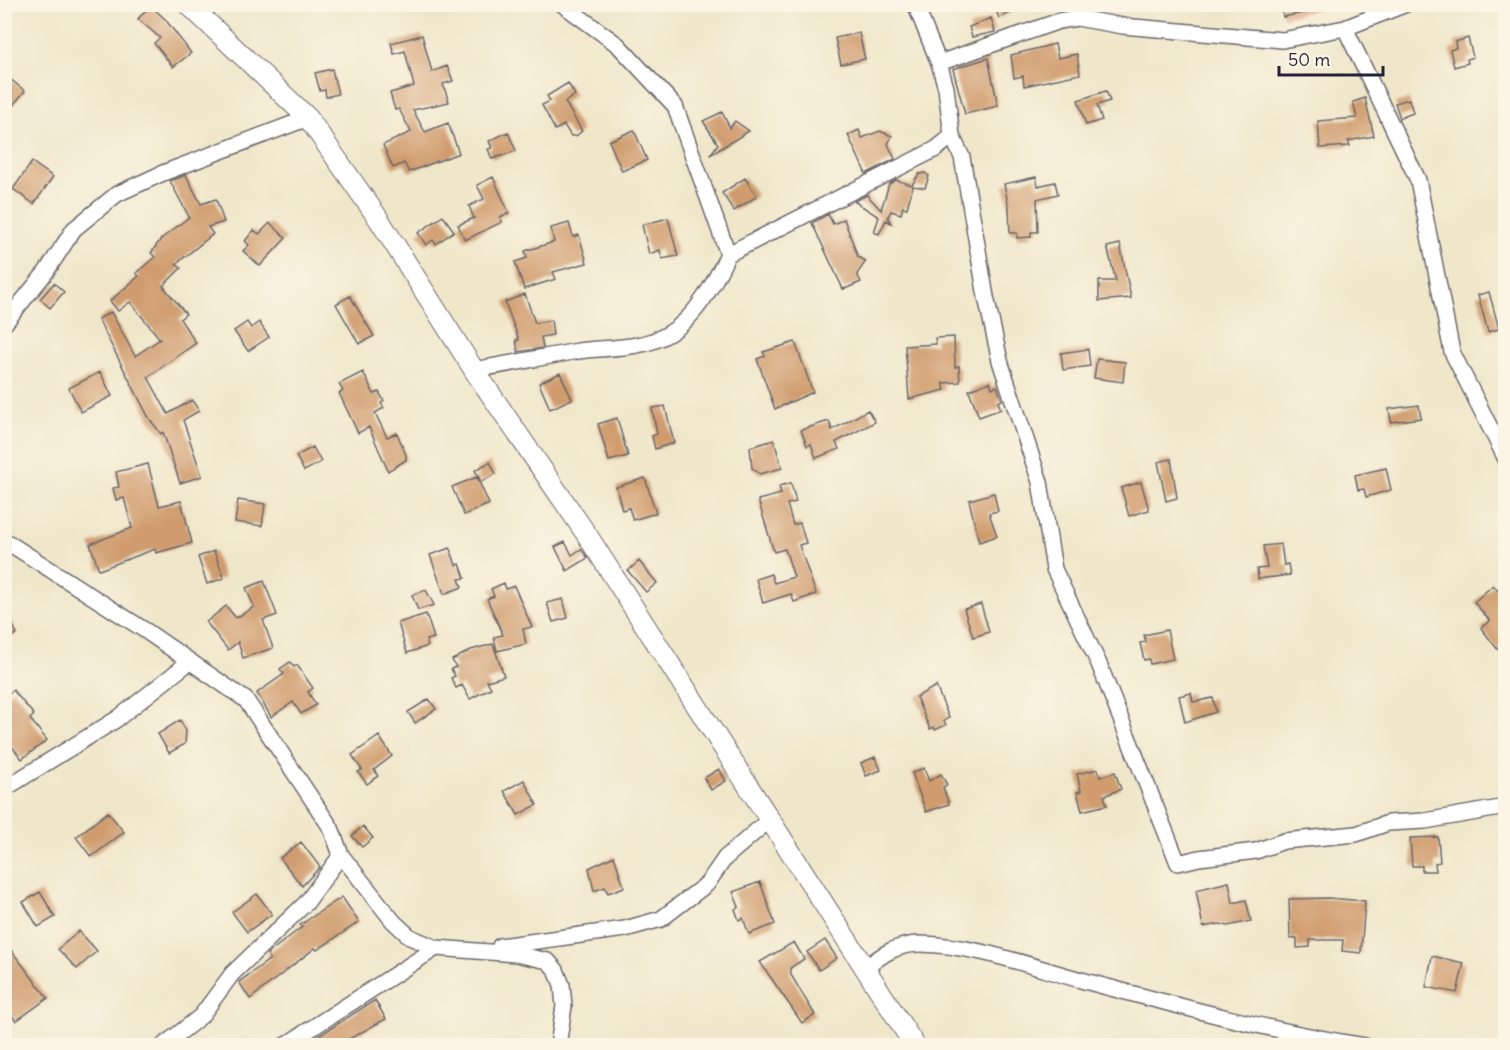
<svg xmlns="http://www.w3.org/2000/svg" width="1510" height="1050" font-family="Delius,sans-serif">
  <style>
    .building { fill: #d09c6e }
    .lines { fill: none; stroke-linecap: round; stroke-linejoin: round }
    .minor-casing { stroke: #6a676d; stroke-width: 18 }
    .tertiary-casing { stroke: #6a676d; stroke-width: 22 }
    .minor { stroke: #fff; stroke-width: 15 }
    .tertiary { stroke: #fff; stroke-width: 20 }
  </style>
  <rect width="100%" height="100%" fill="#fcf5e5"/>
  <filter id="ink" filterUnits="userSpaceOnUse"><feTurbulence type="fractalNoise" baseFrequency=".0167" numOctaves="2"/><feDisplacementMap in="SourceGraphic" scale="12" xChannelSelector="R" yChannelSelector="G"/><feConvolveMatrix kernelMatrix="1 2 1 2 8 2 1 2 1" color-interpolation-filters="sRGB"/></filter>
  <filter id="wash" filterUnits="userSpaceOnUse"><feTurbulence type="fractalNoise" baseFrequency=".008" numOctaves="4" result="noise"/><feDisplacementMap in="SourceGraphic" scale="24" xChannelSelector="R" yChannelSelector="G"/><feGaussianBlur stdDeviation="1.35" result="paint"/><feColorMatrix in="noise" values="0 0 0 0 0 0 0 0 0 0 0 0 0 0 0 0 0 1.4 0 .05"/><feComposite in="paint" operator="in"/></filter>
  <g filter="url(#wash)">
    <rect width="100%" height="100%" fill="#f0e7ca"/>
    <g id="blocks">
      <path class="building" d="M993,4H1030L999,18Z
        M1281,4H1319V10L1283,17Z
        M150,5L165,19L191,53L173,67L154,43L160,38L138,19Z
        M991,18L995,32L972,37L969,27Z
        M859,33L865,59L841,64L835,38Z
        M422,35L432,72L447,66L453,81L443,84L449,102L413,110L425,132L448,123L459,153L409,172L404,163L393,168L383,145L411,132L399,109L395,110L390,93L414,86L405,51L394,54L391,43Z
        M1468,38L1473,57L1467,59L1468,63L1454,67L1450,50L1456,48L1455,42Z
        M1055,44L1058,58L1077,54L1080,74L1024,86L1023,76L1014,78L1011,55Z
        M988,58L998,106L965,114L953,69Z
        M332,69L338,94L326,97L325,90L320,91L315,73Z
        M4,74L25,91L4,116Z
        M568,83L575,95L565,102L582,131L576,136H571L564,125L555,130L542,105L550,101L547,96Z
        M1106,91L1110,101L1097,105L1102,120L1086,125L1078,100Z
        M1365,98L1374,136L1348,141L1350,146L1320,148L1318,121L1357,118L1353,102Z
        M1409,99L1413,113L1400,118L1395,103Z
        M722,112L730,128L735,121L749,131L710,155L718,144L703,121Z
        M634,130L647,160L622,171L609,141Z
        M859,130L862,138L880,131L892,136L888,144L895,159L866,174L848,135Z
        M508,132L516,151L492,159L488,149L492,148L489,141Z
        M32,162L53,177L34,204L13,189Z
        M925,173L929,176L925,188L913,186L907,208L903,207L901,214L891,211L888,217L891,223L886,220L879,234L874,232L879,217L854,201L867,195L881,210L889,184L896,180L912,185L919,174Z
        M186,175L201,204L216,199L224,222L208,227L213,234L176,264L181,268L163,286L186,314L180,319L196,343L148,377L168,414L192,400L199,411L183,420L202,476L180,483L163,432L161,434L149,418L98,319L111,312L135,356L160,339L130,302L118,311L110,301L139,276L136,273L155,257L151,253L161,239L189,217L170,181Z
        M493,177L509,213L500,217L502,222L465,240L458,225L474,218L469,206L484,199L477,185Z
        M1036,177L1038,186L1055,182L1058,194L1037,199L1038,232H1031V237L1017,238V233H1010L1009,208L1004,184Z
        M745,178L757,196L734,211L722,193Z
        M828,214L833,224L844,219L858,257L866,261L857,274L861,282L847,288L843,289L812,223Z
        M443,216L454,231L436,244L433,240L426,245L418,233Z
        M668,218L678,256L662,259L660,250L649,254L642,225Z
        M270,223L286,238L260,266L243,251L249,245L245,241L254,230L259,234Z
        M569,223L573,237L579,235L587,263L553,272L556,279L524,289L515,262L527,258L525,251L554,242L551,228Z
        M1120,244L1131,298L1099,301V281H1116L1107,247Z
        M54,283L64,292L50,308L40,299Z
        M1489,292L1499,329L1488,332L1478,295Z
        M525,294L535,323L551,320L553,335L541,337L543,348L518,352L516,340H519L505,302Z
        M350,296L374,336L359,344L336,304Z
        M247,322L251,328L259,322L269,337L248,351L234,331Z
        M954,337L955,367L959,366L960,382L943,383L945,390L909,399L905,346L936,344L935,338Z
        M795,342L813,392L775,409L757,359L765,356L763,352Z
        M1088,349L1090,366L1063,370L1061,353Z
        M1097,359L1125,362L1123,382L1094,378Z
        M100,372L112,396L81,412L69,388Z
        M363,372L374,394L379,392L384,401L381,403L384,408L375,413L387,437L397,433L406,455V460L388,471L369,427L358,433L339,393L343,391L339,384Z
        M560,373L572,399L550,409L539,383Z
        M990,382L992,388L997,386L1002,400L998,402L1001,409L979,417L969,390Z
        M1419,405L1421,418L1391,422L1389,409Z
        M665,406L674,443L655,449L652,436L657,434L652,408Z
        M868,410L875,422L836,442L839,449L816,458L811,444L807,446L801,430L829,421L832,430Z
        M617,418L628,456L609,461L598,424Z
        M774,440L782,468L760,474L752,468L750,447Z
        M313,447L321,462L304,471L296,456Z
        M1171,459L1177,498L1166,501L1158,462Z
        M490,462L496,474L481,482L475,470Z
        M148,464L159,506L181,501L192,543L156,553L155,549L99,570L90,544L132,528L124,498L116,500L113,488L119,487L116,472Z
        M1386,468L1391,490L1366,497L1364,489L1358,490L1355,475Z
        M477,477L489,504L464,515L452,487Z
        M645,478L656,513L633,520L629,508L622,510L616,487Z
        M1141,482L1149,510L1129,516L1121,488Z
        M791,483L796,502L787,504L793,525L800,523L806,543L799,545L816,594L794,602L791,594L763,603L756,579L771,574L774,583L794,577L785,549L774,552L758,500L781,494L779,486Z
        M994,493L998,511L989,513L997,536L979,542L969,500Z
        M238,500L265,504L262,526L235,522Z
        M565,542L572,555L581,549L588,558L567,571L555,547Z
        M1281,544L1284,565L1288,564L1290,575L1258,579L1257,569L1267,568L1263,546Z
        M450,548L456,565L460,564L465,578L459,579L462,587L444,594L430,555Z
        M214,551L224,578L207,584L198,557Z
        M639,561L657,583L646,592L628,571Z
        M264,581L277,615L263,620L273,648L243,658L238,642L228,650L206,622L226,606L236,618L254,607L246,588Z
        M504,583L506,589L514,586L532,627L523,629L526,644L497,651L494,637L503,635L487,599L494,596L491,589Z
        M1493,585L1499,592L1506,587V644L1498,650L1481,628L1490,621L1474,602Z
        M426,590L434,605L418,610L412,595Z
        M563,599L568,618L553,622L547,603Z
        M981,604L989,632L973,637L964,609Z
        M4,606L17,634L4,639Z
        M426,614L434,638L426,640L428,646L407,653L398,623Z
        M1167,630L1173,659L1150,664L1149,659L1144,660L1140,643L1146,642L1144,635Z
        M493,644L504,676L487,681L491,688L470,699L462,685L456,688L451,678L455,676L451,669L456,667L452,660L471,650Z
        M290,662L294,667L297,665L313,688L308,692L316,705L301,714L293,702L271,717L257,693L284,674L280,669Z
        M936,686L949,718L944,721L946,725L935,730L934,727L930,729L916,697Z
        M13,690L34,715L30,719L47,740L22,759L4,737V697Z
        M1191,693L1193,702L1213,698L1216,712L1185,722L1179,696Z
        M429,699L436,709L415,723L408,712Z
        M180,720L186,731L185,744L169,753L158,734Z
        M379,736L392,756L374,770L378,776L367,784L358,772L362,770L352,755Z
        M875,757L881,770L866,776L861,763Z
        M924,768L929,781L941,774L947,785L943,787L949,804L926,812L912,773Z
        M719,769L726,781L711,790L704,778Z
        M1098,769L1100,777L1115,772L1121,789L1104,796L1107,805L1082,811L1077,792L1081,791L1077,774Z
        M524,780L537,805L518,815L504,791Z
        M108,812L124,832L91,857L76,837Z
        M363,826L373,838L362,847L352,836Z
        M1438,837L1440,862L1435,863L1436,871H1422V866H1412L1410,838Z
        M301,842L320,867L302,886L280,858Z
        M614,856L624,887L608,893L605,887L594,891L589,868Z
        M760,882L775,924L749,934L743,918L739,920L735,909L739,907L733,892Z
        M1229,882L1233,903L1246,900L1251,921L1228,926L1220,924L1203,927L1196,890Z
        M40,892L55,917L38,927L23,902Z
        M257,894L272,914L247,932L232,912Z
        M342,897L359,922L317,950L315,948L250,999L239,982L270,959L267,954L302,927L300,925Z
        M1328,898L1365,901L1361,953L1342,951L1343,940H1310V947L1297,948V938L1290,939L1289,899Z
        M79,931L97,951L77,969L58,949Z
        M825,940L837,958L819,970L807,952Z
        M4,941L48,998L16,1021L4,1005Z
        M794,942L804,959L790,968L791,975L815,1015L802,1023L760,962Z
        M1432,956L1464,963L1457,993L1426,987Z
        M375,1000L386,1019L347,1040L350,1046H303Z"/>
    </g>
  </g>
  <g filter="url(#ink)">
    <use href="#blocks" fill-opacity="0" stroke="#6a676d" stroke-width="1.5"/>
    <g class="lines">
      <g class="minor-casing">
        <path id="minor" d="M562,4L618,45L675,106L728,254
          M915,4L939,63
          M1406,4L1345,28L1282,40L1123,26L1077,18L1059,21L939,63L946,88L952,136L962,157L986,297L1000,361L1040,482L1054,569L1099,664L1178,863L1199,858L1256,851L1284,841L1356,834L1388,823L1425,821L1506,807
          M1345,28L1418,180L1452,352L1506,459
          M4,324L46,272L74,229L117,194L163,173L308,118
          M474,370C509,364 544,357 578,351C608,347 641,350 668,334C696,318 715,282 728,254L936,149L952,136
          M4,540L146,631L246,700L331,828L341,855L393,921L410,937L436,948L516,954L548,961L556,970L562,985L564,1006L558,1046
          M4,789L117,719L188,663
          M500,946L625,929L661,919L707,884L725,858L769,820
          M865,969C882,954 897,944 921,944C975,945 1029,966 1081,980C1175,1005 1270,1031 1365,1046
          M163,1046L201,1016L232,974L307,902L341,855
          M284,1046L436,948"/>
      </g>
      <g class="tertiary-casing">
        <path id="tertiary" d="M188,4L308,118L378,218L474,370L587,535L915,1046"/>
      </g>
      <use href="#minor" class="minor"/>
      <use href="#tertiary" class="tertiary"/>
    </g>
  </g>
  <rect width="1510" height="1050" fill="none" stroke="#fcf5e5" stroke-width="24"/>
  <path d="M1279 66v9h104v-9" fill="none" stroke="#22223b" stroke-width="3"/>
  <text x="1288" y="66" font-size="18" fill="#22223b" stroke="#fcf5e5" stroke-width="4.5" paint-order="stroke">50 m</text>
</svg>
